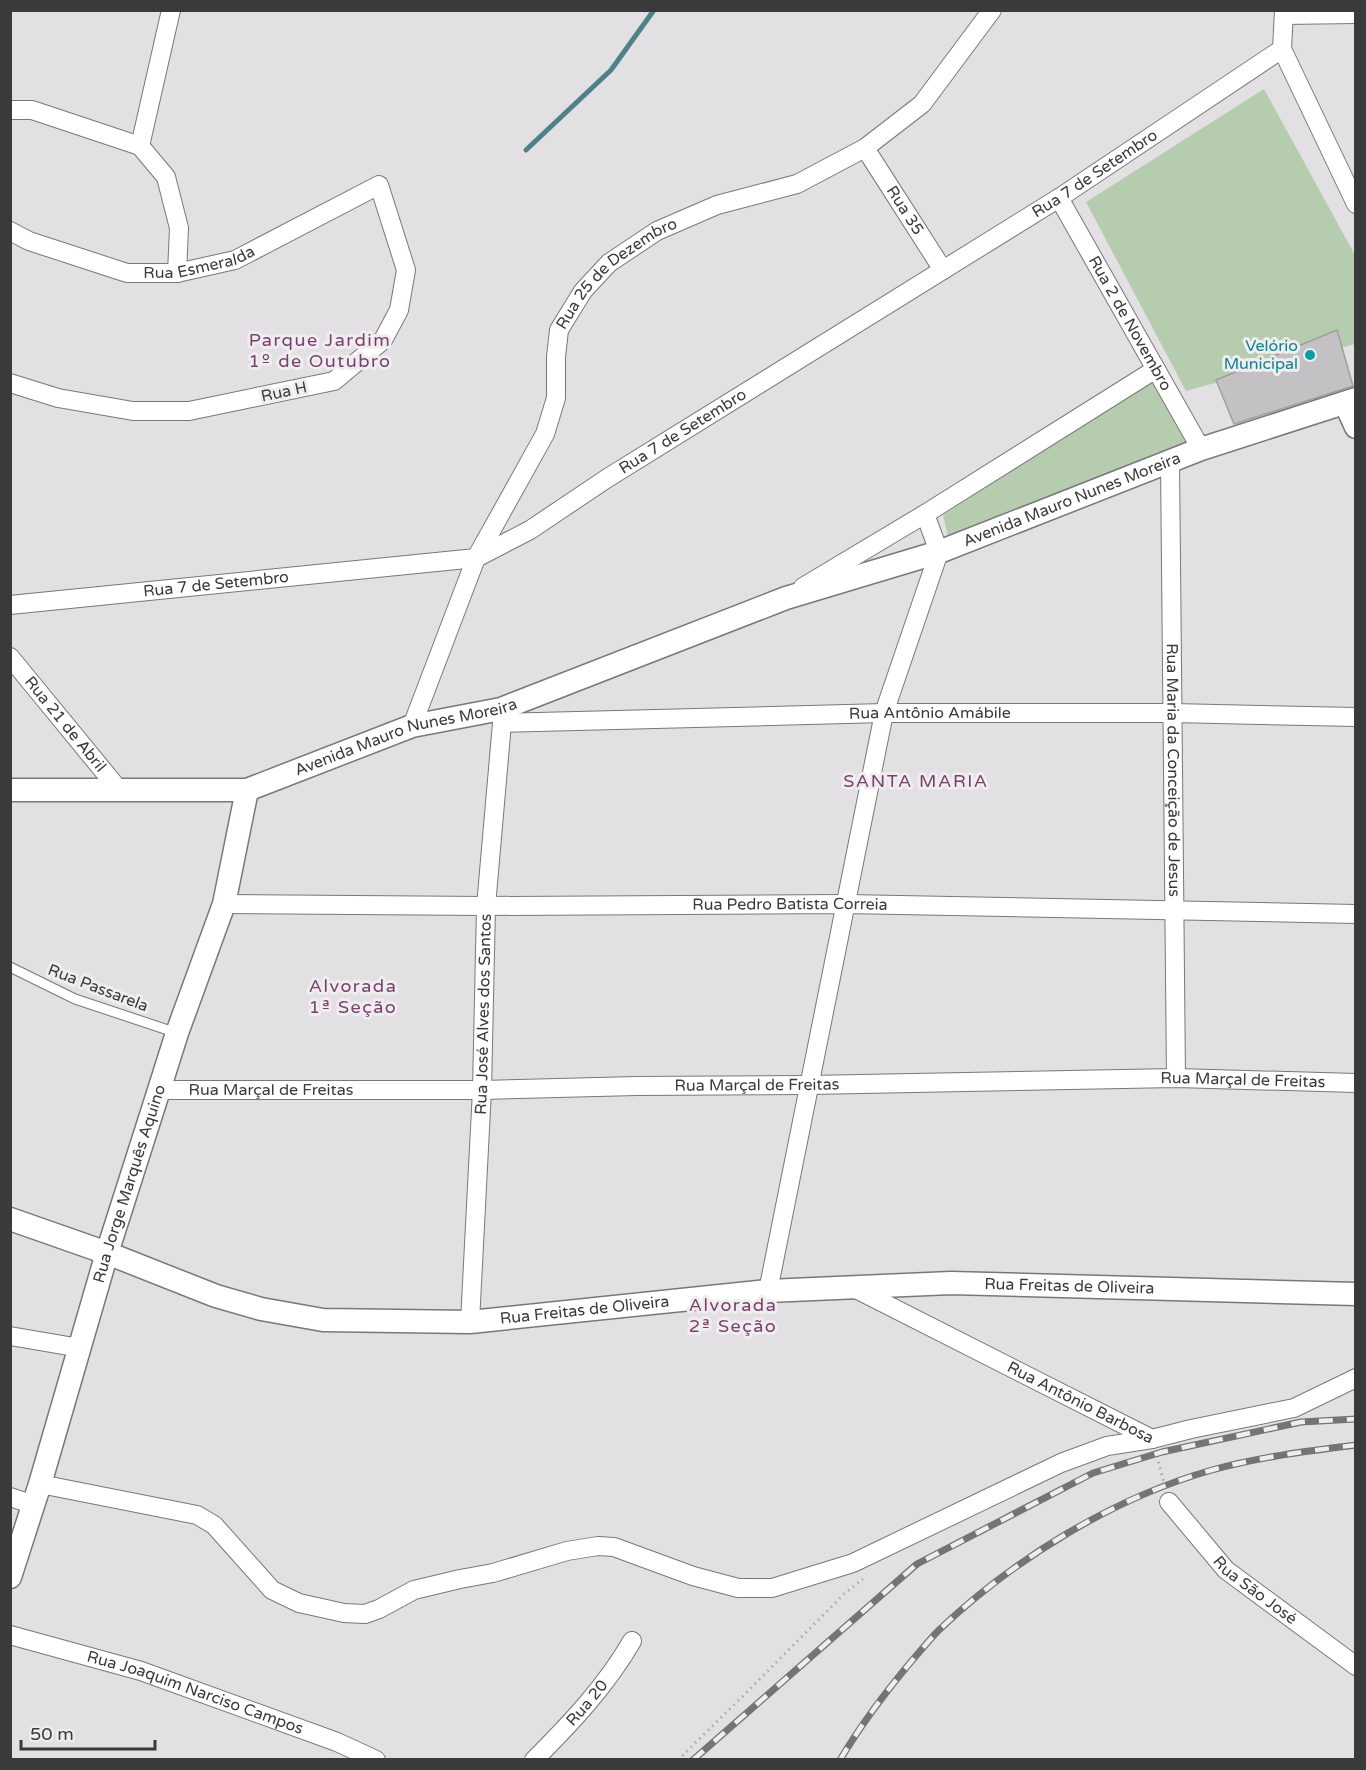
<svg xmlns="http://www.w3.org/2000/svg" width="1366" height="1770" font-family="'Varela Round',sans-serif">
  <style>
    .green { fill: #b5ccaf }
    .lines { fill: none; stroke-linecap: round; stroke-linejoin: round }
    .stream { stroke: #4e8287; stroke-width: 5 }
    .building { fill: #c4c1c5; stroke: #a19ea2; stroke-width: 1.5 }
    .service-casing { stroke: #79777a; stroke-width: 11 }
    .minor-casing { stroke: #79777a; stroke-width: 20 }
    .tertiary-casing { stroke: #79777a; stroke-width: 25 }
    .path { stroke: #aba8ab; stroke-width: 3; stroke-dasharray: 1.5 4.5; stroke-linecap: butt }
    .service { stroke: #fff; stroke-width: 9 }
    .minor { stroke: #fff; stroke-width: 18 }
    .tertiary { stroke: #fff; stroke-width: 22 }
    .rail-casing { stroke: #757375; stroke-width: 7 }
    .rail { stroke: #f0edf1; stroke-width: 4.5; stroke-dasharray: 14; stroke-linecap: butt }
    .culture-dot { fill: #0f9aa8; stroke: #f0edf1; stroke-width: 2 }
    .labels { text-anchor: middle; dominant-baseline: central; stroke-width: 6; stroke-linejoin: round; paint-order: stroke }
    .street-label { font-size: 16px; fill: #3b3a3b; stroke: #f0edf1 }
    .culture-label { font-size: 16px; fill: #0d838f; stroke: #f0edf1; text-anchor: end }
    .neighbourhood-label { font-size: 18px; letter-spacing: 1.5px; fill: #79406c; stroke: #f0edf1 }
  </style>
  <rect width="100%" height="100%" fill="#e3e0e4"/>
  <path class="green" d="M1264,89L1355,255V344L1186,391L1086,202Z
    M1155,379L1192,446L949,541L943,515Z"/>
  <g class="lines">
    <path class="stream" d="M526,150L611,70L654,10"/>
  </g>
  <path class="building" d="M1337,330L1353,386L1234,424L1216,380Z"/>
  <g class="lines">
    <g class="service-casing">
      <path id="service" d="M10,967L75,999L177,1033"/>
    </g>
    <g class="minor-casing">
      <g id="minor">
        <path d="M1284,10L1282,49L1356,204"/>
        <path d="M1284,15L1356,14"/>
        <path d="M10,110H32L140,146L166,177L179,228L177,273"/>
        <path d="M140,146L171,10"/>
        <path id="s1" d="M865,148L943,270"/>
        <path id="s2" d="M1059,198L1201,449"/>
        <path id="s3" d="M10,231L29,241L127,273H177L235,260L379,185L406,270L399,310L383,340L334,381L189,411H133L58,398L10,383"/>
        <path id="s4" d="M1170,461L1176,1078"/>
        <path d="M803,587L925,514L1156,369"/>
        <path id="s5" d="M10,605L476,558L530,530L606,479L1059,198L1282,49"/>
        <path id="s6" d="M10,657L120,791"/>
        <path id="s7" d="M502,723L884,713H1172L1356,717"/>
        <path id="s8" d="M412,726L476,558L545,434L556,398V357L559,330L583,291L609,263L657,231L717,205L797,184L865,148L922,104L992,10"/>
        <path id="s9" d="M224,904L486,906L846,904L1356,914"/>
        <path id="s10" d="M159,1090H482L637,1086L809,1085L1176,1078L1356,1083"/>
        <path id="s11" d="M852,1287L1152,1439"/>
        <path d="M768,1291L884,713L939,552L925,514"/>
        <path id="s12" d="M470,1322L482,1090L486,906L502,723L501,711"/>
        <path d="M10,1336L80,1348"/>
        <path d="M40,1484L197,1515L214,1525L272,1590L299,1603L344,1613L365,1614L379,1609L414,1590L460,1579L493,1573L567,1551L598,1546L614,1547L693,1576L738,1588H772L853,1563L1061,1463L1107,1446L1152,1439L1191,1429L1294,1408L1356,1378"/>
        <path d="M10,1497L34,1505"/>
        <path id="s13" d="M1169,1502L1226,1570L1356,1666"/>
        <path id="s14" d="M10,1635L141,1671L337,1742L376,1760"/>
        <path id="s15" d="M534,1760C571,1723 606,1686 632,1641"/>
      </g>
    </g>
    <g class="tertiary-casing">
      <g id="tertiary">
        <path d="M1345,403L1356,427"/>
        <path id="s16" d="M10,790H247L412,726L501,709L786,598L939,552L1201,449L1356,399"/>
        <path id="s17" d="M10,1219L107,1253L216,1296L261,1309L323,1320L470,1322L768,1291L951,1283L1356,1294"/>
        <path id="s18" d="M10,1577L40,1484L107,1253L159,1090L177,1033L224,904L247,790"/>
      </g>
    </g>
    <path class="path" d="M1157,1456L1165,1487
      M678,1760L746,1693L844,1594L863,1579"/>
    <use href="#service" class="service"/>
    <use href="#minor" class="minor"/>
    <use href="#tertiary" class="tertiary"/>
    <g class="rail-casing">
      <path id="rail" d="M693,1760L917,1564L1093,1473L1162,1452L1301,1422L1356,1419
        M840,1760C862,1723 887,1690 915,1657C923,1648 931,1638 939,1630C1014,1559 1113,1498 1212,1470C1259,1457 1307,1451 1356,1445"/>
    </g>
    <use href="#rail" class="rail"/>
  </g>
  <circle class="culture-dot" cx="1310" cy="355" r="6"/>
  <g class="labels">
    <g class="street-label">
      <text stroke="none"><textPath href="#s5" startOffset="1197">Rua 7 de Setembro</textPath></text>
      <text stroke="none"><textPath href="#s1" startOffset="74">Rua 35</textPath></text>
      <text stroke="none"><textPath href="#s3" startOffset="198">Rua Esmeralda</textPath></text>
      <text stroke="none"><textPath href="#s8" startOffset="510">Rua 25 de Dezembro</textPath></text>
      <text stroke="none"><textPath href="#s2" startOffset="144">Rua 2 de Novembro</textPath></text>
      <text transform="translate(284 392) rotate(-12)">Rua H</text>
      <text stroke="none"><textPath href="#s5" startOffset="711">Rua 7 de Setembro</textPath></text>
      <text stroke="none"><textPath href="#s16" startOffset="1113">Avenida Mauro Nunes Moreira</textPath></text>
      <text stroke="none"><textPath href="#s5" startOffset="207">Rua 7 de Setembro</textPath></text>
      <text stroke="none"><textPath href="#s7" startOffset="428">Rua Antônio Amábile</textPath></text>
      <text stroke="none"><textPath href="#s6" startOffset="87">Rua 21 de Abril</textPath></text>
      <text stroke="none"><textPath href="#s16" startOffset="405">Avenida Mauro Nunes Moreira</textPath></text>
      <text stroke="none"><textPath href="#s4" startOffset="309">Rua Maria da Conceição de Jesus</textPath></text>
      <text stroke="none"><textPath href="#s9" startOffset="566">Rua Pedro Batista Correia</textPath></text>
      <text transform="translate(98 988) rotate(21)">Rua Passarela</text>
      <text stroke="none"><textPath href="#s12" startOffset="308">Rua José Alves dos Santos</textPath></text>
      <text stroke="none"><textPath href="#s10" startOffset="1084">Rua Marçal de Freitas</textPath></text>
      <text stroke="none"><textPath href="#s10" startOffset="598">Rua Marçal de Freitas</textPath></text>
      <text stroke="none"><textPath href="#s10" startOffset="112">Rua Marçal de Freitas</textPath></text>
      <text stroke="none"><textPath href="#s18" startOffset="411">Rua Jorge Marquês Aquino</textPath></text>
      <text stroke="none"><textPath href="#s17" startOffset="1078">Rua Freitas de Oliveira</textPath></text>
      <text stroke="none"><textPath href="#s17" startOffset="592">Rua Freitas de Oliveira</textPath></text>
      <text stroke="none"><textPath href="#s11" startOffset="256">Rua Antônio Barbosa</textPath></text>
      <text stroke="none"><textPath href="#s13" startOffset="124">Rua São José</textPath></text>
      <text stroke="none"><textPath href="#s14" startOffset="194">Rua Joaquim Narciso Campos</textPath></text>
      <text stroke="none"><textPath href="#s15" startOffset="78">Rua 20</textPath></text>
    </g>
    <g class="culture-label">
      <text x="1298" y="346">Velório<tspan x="1298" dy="18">Municipal</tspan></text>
    </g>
    <g class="neighbourhood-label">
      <text x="320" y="340">Parque Jardim<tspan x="320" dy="21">1º de Outubro</tspan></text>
      <text x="916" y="781">SANTA MARIA</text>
      <text x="353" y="986">Alvorada<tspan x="353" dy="21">1ª Seção</tspan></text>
      <text x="733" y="1305">Alvorada<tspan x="733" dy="21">2ª Seção</tspan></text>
    </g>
  </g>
  <rect width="1366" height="1770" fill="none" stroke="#3b3a3b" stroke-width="24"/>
  <path d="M21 1740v9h134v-9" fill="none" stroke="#3b3a3b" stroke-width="3"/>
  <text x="30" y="1740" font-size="18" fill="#3b3a3b" stroke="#f0edf1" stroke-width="4.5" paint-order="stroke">50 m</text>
</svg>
